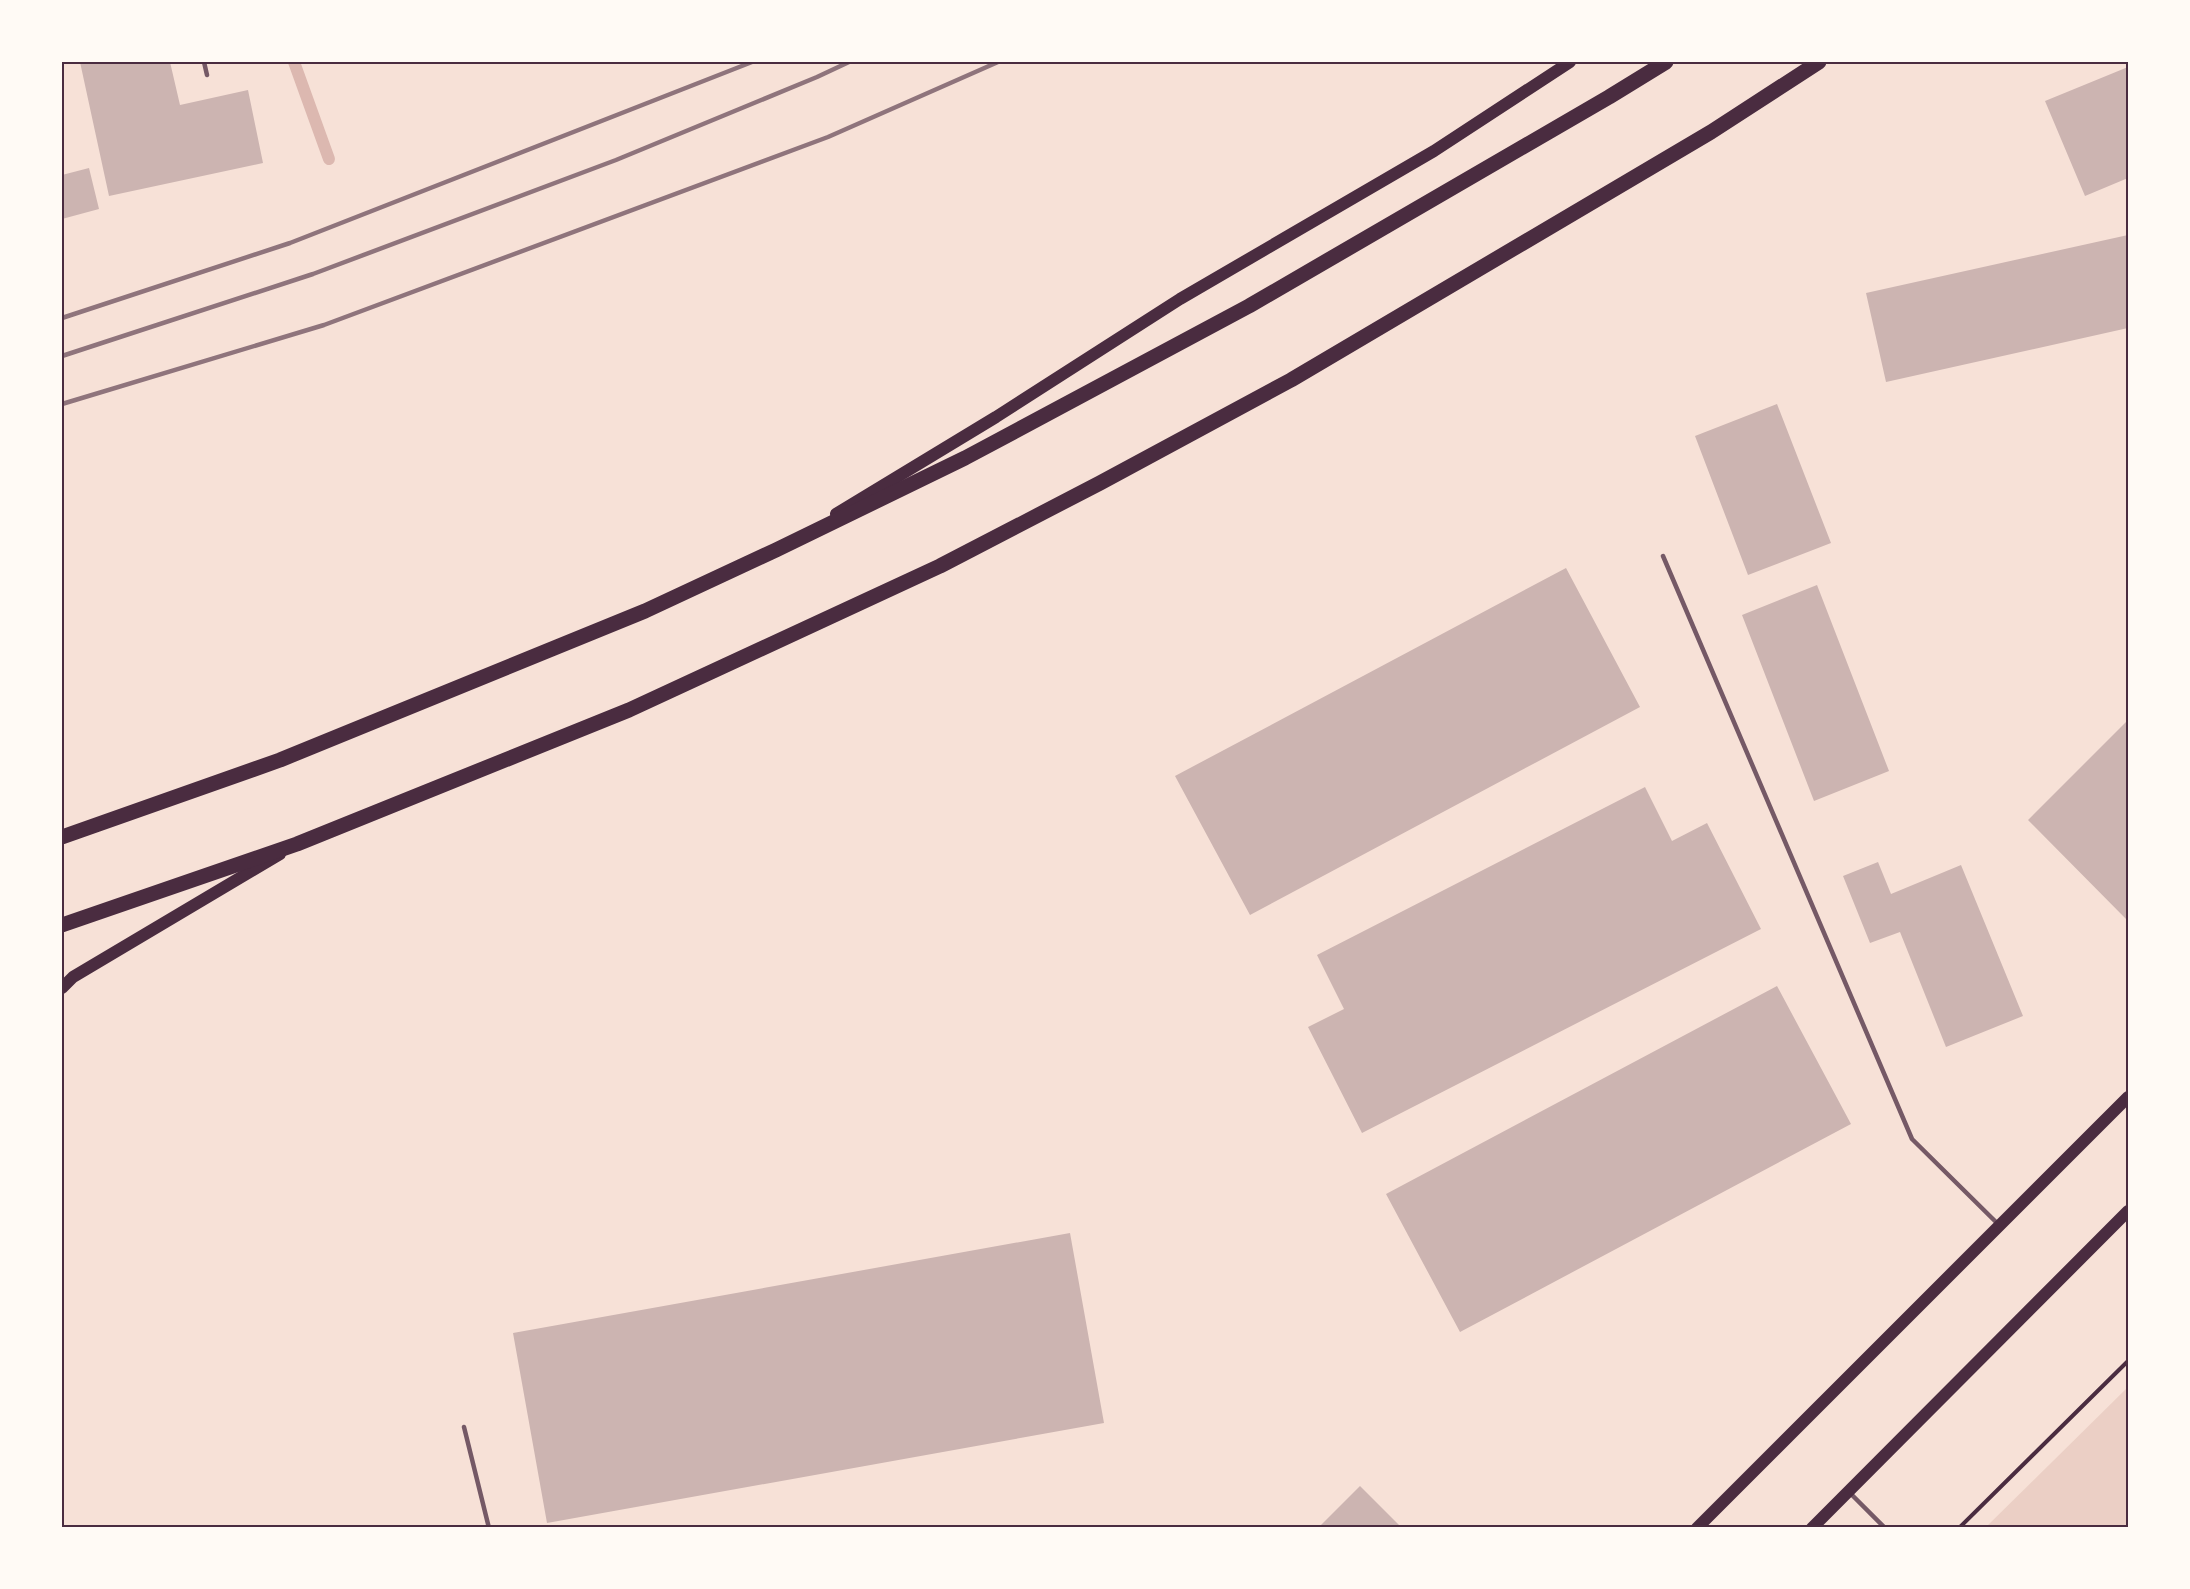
<svg xmlns="http://www.w3.org/2000/svg" width="2190" height="1589" font-family="Commissioner,sans-serif">
  <style>
    .green { fill: #ebcfc5 }
    .lines { fill: none; stroke-linecap: round; stroke-linejoin: round }
    .stream { stroke: #dcb8b0; stroke-width: 12 }
    .building { fill: #ccb4b1 }
    .path { stroke: #4a2c40; stroke-width: 4 }
    .service { stroke: #755966; stroke-width: 4.5 }
    .secondary { stroke: #4a2c40; stroke-width: 12 }
    .primary { stroke: #4a2c40; stroke-width: 15 }
    .rail { stroke: #8f747c; stroke-width: 4.5 }
    .neatline { fill: none; stroke: #4a2c40; stroke-width: 2 }
  </style>
  <rect width="100%" height="100%" fill="#f7e1d7"/>
  <path class="green" d="M2128,1387V1527H1986Z"/>
  <g class="lines">
    <path class="stream" d="M294,62L329,159"/>
  </g>
  <path class="building" d="M80,62H170L180,105L248,90L263,163L109,196Z
    M2128,67V178L2085,196L2045,101Z
    M89,168L99,209L62,219V175Z
    M2128,235V328L1886,382L1866,293Z
    M1777,404L1831,543L1748,575L1695,436Z
    M1566,568L1640,707L1250,915L1175,776Z
    M1817,585L1889,771L1814,801L1742,615Z
    M2128,720V921L2028,820Z
    M1645,787L1672,841L1707,823L1761,929L1362,1133L1308,1027L1344,1009L1317,955Z
    M1878,862L1891,894L1961,865L2023,1016L1946,1047L1900,932L1870,943L1843,876Z
    M1777,986L1851,1124L1460,1332L1386,1194Z
    M1070,1233L1104,1423L547,1523L513,1333Z
    M1360,1486L1402,1528H1318Z"/>
  <g class="lines">
    <path class="path" d="M1959,1528L2128,1361"/>
    <path class="service" d="M204,62L207,75
      M1663,556L1912,1139L1999,1225
      M464,1427L489,1528
      M1848,1491L1885,1528"/>
    <path class="secondary" d="M836,514L996,417L1180,299L1434,151L1570,62
      M62,988L73,977L280,854
      M1697,1528L2128,1097
      M1812,1528L2128,1211"/>
    <path class="primary" d="M62,837L280,760L645,611L776,550L965,458L1249,306L1609,97L1666,62
      M62,925L297,844L629,710L940,566L1100,483L1291,380L1711,132L1819,62"/>
    <path class="rail" d="M62,318L290,243L752,62
      M62,356L313,274L616,160L817,77L849,62
      M62,404L324,325L828,137L998,62"/>
  </g>
  <rect width="2190" height="1589" fill="none" stroke="#fffaf5" stroke-width="126"/>
  <rect x="63" y="63" width="2064" height="1463" class="neatline"/>
</svg>
